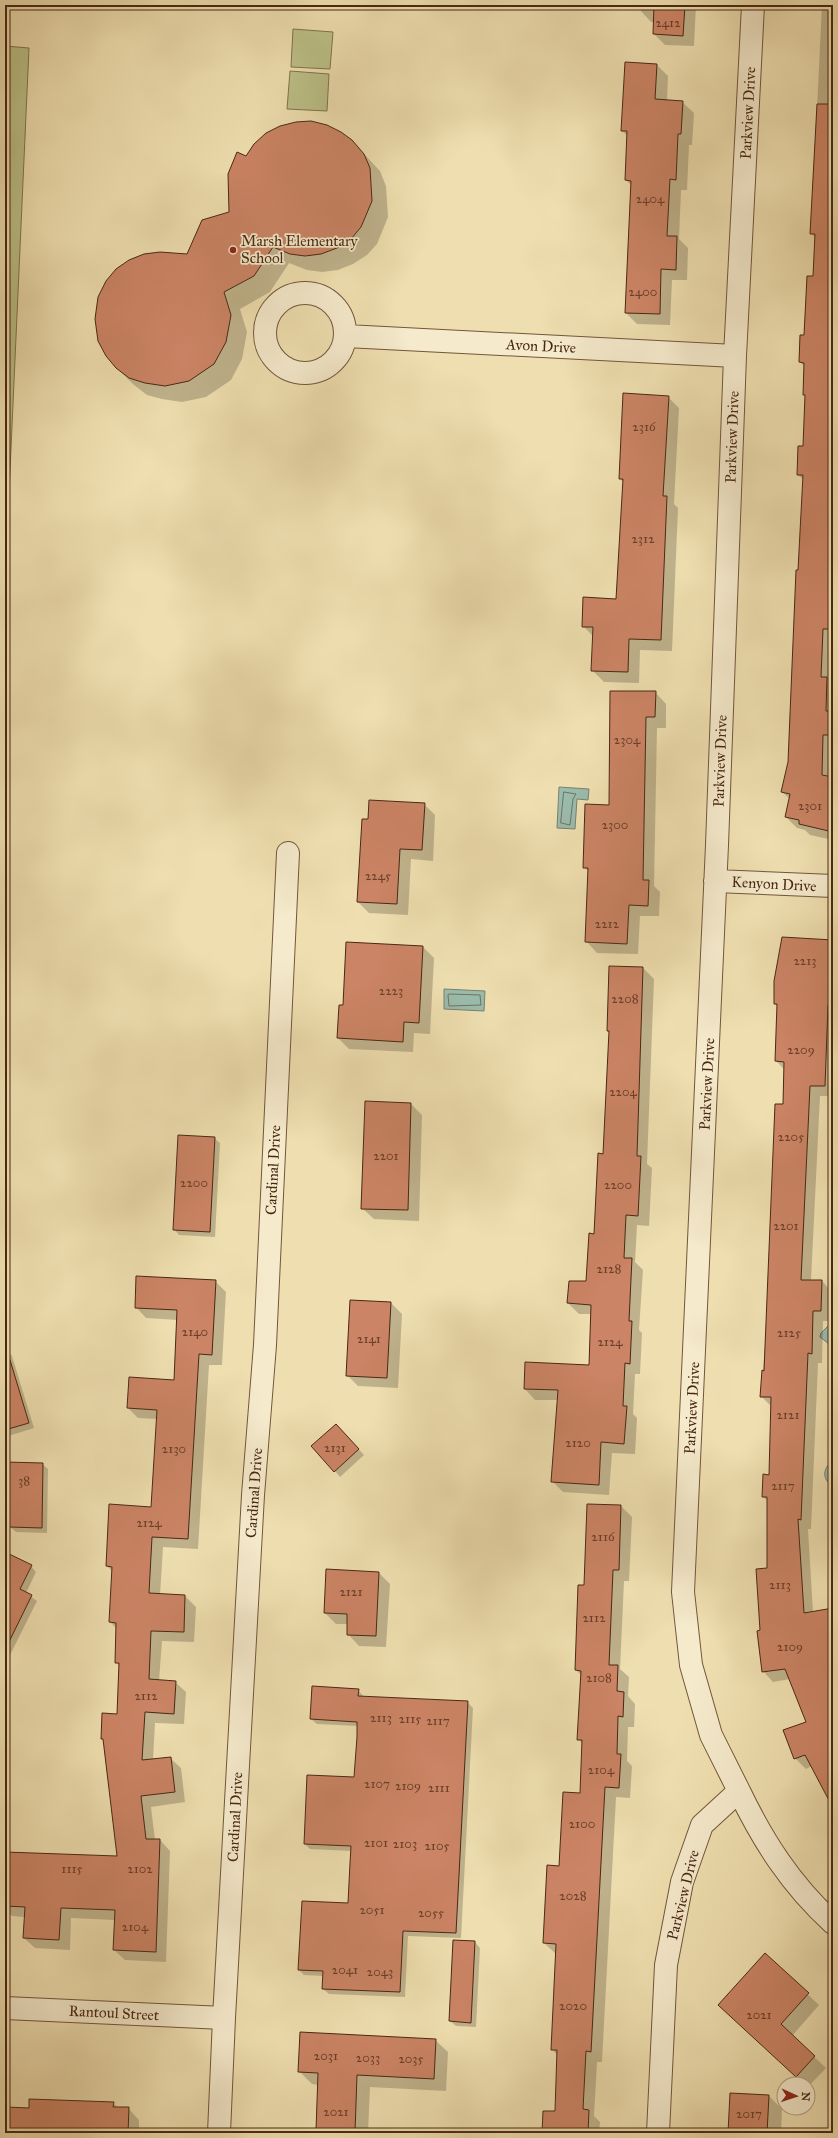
<svg xmlns="http://www.w3.org/2000/svg" width="838" height="2138" font-family="'IM FELL Great Primer',serif">
  <style>
    .green { fill: #bcc188; stroke: #82744e }
    .water { fill: #9abcad; stroke: #7a816f }
    .shadow { fill: #0003 }
    .lines { fill: none; stroke-linecap: round; stroke-linejoin: round }
    .shore { stroke: #727260; stroke-width: 1 }
    .building { fill: #cb8465; stroke: #492813 }
    .minor-casing { stroke: #72563a; stroke-width: 24 }
    .minor { stroke: #f5eacc; stroke-width: 22 }
    .poi-dot { fill: #8f2418; stroke: #f5eacc; stroke-width: 1.5 }
    .labels { text-anchor: middle; dominant-baseline: central; stroke-width: 3.5; stroke-linejoin: round; paint-order: stroke }
    .number-label { font-size: 13px; fill: #6a3f28 }
    .street-label { font-size: 15px; fill: #492813; stroke: #f5eacc }
    .poi-label { font-size: 15px; fill: #492813; stroke: #f5eacc; text-anchor: start }
  </style>
  <rect width="100%" height="100%" fill="#efdfb0"/>
  <filter id="stains"><feTurbulence type="fractalNoise" baseFrequency=".005" numOctaves="4"/><feColorMatrix values="0 0 0 0 .2 0 0 0 0 .09 0 0 0 0 .02 0 0 0 .5 -.17"/></filter>
  <radialGradient id="worn" r=".72"><stop offset=".6" stop-color="#630" stop-opacity="0"/><stop offset="1" stop-color="#630" stop-opacity=".3"/></radialGradient>
  <path class="green" d="M293,29L333,32L330,69L291,67Z
    M5,46L29,48L5,582Z
    M290,71L329,74L327,111L287,109Z"/>
  <path class="water" d="M559,787L589,789L588,800L577,799L575,829L557,828Z
    M444,989L485,991L484,1011L444,1009Z
    M829,1325L833,1326V1352L829,1344L820,1337L821,1333Z
    M833,1461V1486C822,1480 822,1468 833,1461Z"/>
  <path class="shadow" d="M640,5H696L694,46L665,45L654,34V22H651L640,10Z
    M822,5H833V840L810,835L805,830L797,828L786,817L790,799L782,792L789,762L804,480L798,475L804,447L806,396L804,394L805,367L800,362L814,277L816,239L811,233Z
    M657,65L668,76L667,101L682,102L694,113L692,145H689L687,190H681L679,239L688,248L687,280H672L670,325L637,324L626,313L632,186L626,180L628,136L622,131Z
    M352,141L380,171L386,186L388,217L377,244L367,255L353,264L338,270L322,272L307,270L289,263L270,292L240,309L247,332L242,359L231,380L206,397L182,402L162,399L147,395L134,385L117,368L188,255L230,212L247,158Z
    M668,397L679,408L674,504L678,508L672,651L640,650L639,683L604,682L592,670L594,637L583,626L617,600L624,483L620,479Z
    M655,692L666,704V728H657L654,886L660,892L659,916H640L638,954L597,953L586,941L589,872L584,867Z
    M424,804L435,815L433,861L411,859L408,915L369,913L358,902L369,820Z
    M833,941V1096H820L811,1281H822L832,1292L831,1321H823L822,1363H818L811,1529H808L813,1612L833,1609V1806L812,1766L806,1769L795,1758L807,1722L790,1679L773,1682L763,1671L761,1631L768,1569V1501L763,1497L770,1476L772,1407L761,1396L784,1105V1069L776,1061L778,1007L775,1004Z
    M423,947L434,958L430,1034L414,1033L413,1052L349,1049L338,1038L344,1006Z
    M643,968L654,979L647,1164L652,1168L649,1226L637,1225L635,1262L643,1270L639,1330L642,1333L640,1374H635L633,1414L637,1418L635,1454L612,1453L609,1495L563,1492L552,1481L558,1400H535L525,1389L590,1366L592,1314H579L568,1303L587,1283L595,1235L604,1155L610,1033L608,1031Z
    M366,1102L411,1104L422,1115L419,1221L374,1219L362,1208Z
    M214,1138L220,1143L215,1237L179,1235L174,1229Z
    M215,1281L226,1292L222,1365H209L198,1549L163,1547L160,1595L185,1596L196,1607L194,1642L162,1641L159,1681L175,1682L186,1692L184,1724L155,1723L153,1760L170,1758L181,1768L185,1802L151,1807L155,1840H160L170,1851L166,1962L125,1960L114,1950L115,1920L71,1918L70,1950L35,1948L24,1938L25,1917L12,1916L5,1909V1853L118,1857L105,1741L102,1738L118,1715L120,1667L116,1662L117,1629L110,1622L113,1572L107,1566L152,1508L158,1419L138,1418L128,1408L174,1381L178,1320L146,1318L136,1307Z
    M351,1301L391,1303L402,1314L398,1388L358,1386L347,1375Z
    M6,1350L12,1356L34,1428L5,1437Z
    M341,1430L364,1455L340,1477L335,1471Z
    M5,1463L42,1464L48,1469L47,1533L16,1532L10,1527V1505H5Z
    M621,1506L632,1517L629,1581H624L620,1669L629,1677L628,1696L635,1704L634,1727H628L627,1761L632,1766L630,1798L616,1797L602,2062H597L594,2116L600,2122L599,2133H543L556,2112L558,2056L552,2049L556,1954L544,1943L560,1867L581,1794L583,1744L578,1739L582,1676L576,1670L585,1586Z
    M5,1553L31,1566L36,1572L26,1593L37,1601L9,1657L5,1655Z
    M379,1573L390,1584L386,1647L359,1646L348,1634V1624H336L325,1613Z
    M358,1690L364,1697L467,1702L473,1708L461,1938L408,1936L405,1997L329,1994L323,1989L324,1976L304,1975L299,1970L349,1904L352,1851L310,1849L305,1844L355,1779L358,1726L317,1724L311,1719Z
    M475,1942L480,1948L476,2027L456,2026L450,2021Z
    M765,1954L819,2005L792,2036L826,2068L808,2087V2084H805L730,2016Z
    M435,2040L448,2052L446,2091L370,2087L368,2133H317L319,2085L312,2084L299,2071Z
    M769,2096L782,2109L781,2133H729Z
    M113,2103L119,2108H128L139,2120V2133H6L30,2109Z"/>
  <g class="lines">
    <path class="shore" d="M564,792L576,794L573,799L570,825L561,823Z
      M450,994L480,995L481,1005L449,1006L448,995Z"/>
  </g>
  <path class="building" d="M654,5H685L683,36L653,34Z
    M625,62L657,64L655,99L683,101L681,134H678L676,180L670,179L667,236H677L676,270L661,269L660,314L625,313L631,181L625,180L627,131H621Z
    M817,104H833V629H823L821,677H827L826,711H833V735H823L822,775L833,777V832L799,824V820L785,817L790,794L781,792L788,762L796,570H798L803,475H797L798,446H803L805,395H803L804,363L799,362L800,335H804L807,276H813L815,234H810Z
    M311,121L327,125L341,132L352,140L364,154L370,168L372,201L361,227L351,239L337,248L321,254L305,256L290,254L273,247L254,276L224,292L231,315L226,342L214,364L189,381L165,386L145,383L129,378L116,368L106,356L98,341L95,319L98,297L106,281L116,269L129,260L144,254L160,252L187,254L202,220L229,212L228,174L237,152L246,156L254,144L266,133L280,126L296,122Z
    M623,393L669,396L663,496H667L661,640L629,639L628,672L591,671L593,627H582L583,597L616,599L623,479H619Z
    M610,691H656L655,717H646L643,880H649L648,906L629,905L627,944L585,942L588,868H583L585,804L609,805Z
    M369,800L425,803L422,850L400,849L397,904L357,902L362,819H368Z
    M782,937L833,940V1006L828,1005L825,1086H810L801,1280H822L821,1311H813L812,1354L808,1353L801,1520L798,1519L804,1613L833,1608V1808L805,1755L794,1759L783,1730L806,1722L785,1669L762,1672L757,1631L760,1630L756,1569L767,1568V1497H762L763,1474L769,1475L771,1397H760L762,1370L764,1371L775,1104H783L784,1062L775,1061L777,1004H774V981Z
    M346,942L423,946L419,1023L404,1022L403,1042L337,1038L339,1005H343Z
    M609,966L643,967L637,1156H641L638,1216L626,1215L624,1258H632L629,1321H632L630,1364L625,1363L623,1406H627L624,1444L601,1442L599,1485L551,1482L558,1390L524,1389L525,1362L589,1365L591,1305L567,1303L569,1281H586L589,1233L594,1234L598,1153L603,1154L609,1031H607Z
    M365,1101L411,1103L408,1210L361,1209Z
    M178,1135L215,1137L210,1232L173,1230Z
    M136,1276L216,1280L212,1355L199,1354L188,1539L152,1537L149,1593L185,1595L184,1632L151,1631L149,1679L176,1681L174,1714L145,1712L142,1760L171,1757L175,1792L141,1796L146,1839H160L156,1952L113,1950L115,1910L61,1908L59,1940L23,1938L25,1907L5,1906V1852L117,1856L103,1739H101L102,1713L117,1714L119,1663H115L116,1623L109,1622L112,1567L106,1566L109,1504L151,1507L157,1410L127,1408L129,1377L174,1380L177,1310L135,1308Z
    M350,1300L391,1302L387,1378L346,1376Z
    M10,1360L29,1423L5,1430V1361Z
    M336,1424L359,1449L334,1472L311,1446Z
    M5,1462L43,1463L42,1528L9,1527V1500H5Z
    M587,1504L621,1505L619,1570H613L609,1665H618L617,1691L624,1692L623,1717L618,1716L617,1754H621L619,1788L605,1787L591,2052L586,2051L583,2109L589,2110L588,2133H542L543,2111H555L557,2050H551L556,1944L543,1943L547,1865L559,1866L563,1792L580,1793L582,1740H577L581,1671L575,1670L578,1585H584Z
    M5,1552L32,1565L20,1589L32,1595L5,1650Z
    M326,1569L379,1572L376,1636L347,1635V1614L324,1613Z
    M312,1686L359,1689L358,1696L468,1701L456,1933L403,1931L400,1992L322,1989L323,1971L298,1970L302,1901L348,1903L350,1863L351,1846L304,1844L307,1775L354,1777L357,1737V1722L310,1719Z
    M453,1940L475,1941L471,2023L449,2021Z
    M765,1953L809,1993L781,2024L815,2056L796,2077L718,2005Z
    M300,2032L436,2039L434,2079L357,2075L355,2132L316,2130L318,2073L298,2072Z
    M730,2093L769,2095L767,2133H728Z
    M29,2099L114,2102L113,2107H129L128,2133H5L6,2107L29,2108Z"/>
  <g class="lines">
    <g class="minor-casing">
      <path id="minor" d="M265 333a40 40 0 1 1 80 0a40 40 0 1 1-80 0Z
        M346,336L735,356
        M715,881L833,886
        M739,1791C763,1841 791,1885 833,1923
        M5,2008L224,2018
        M219,2133L224,2018L253,1495L265,1345L288,853
        M658,2133L666,1965L682,1882L702,1825L739,1791L711,1735L691,1665L683,1592L717,845L735,356L753,5"/>
    </g>
    <use href="#minor" class="minor"/>
  </g>
  <circle class="poi-dot" cx="233" cy="250" r="4"/>
  <g class="labels">
    <g class="number-label">
      <text x="668" y="23">2412</text>
      <text x="650" y="199">2404</text>
      <text x="643" y="292">2400</text>
      <text x="644" y="427">2316</text>
      <text x="643" y="539">2312</text>
      <text x="627" y="740">2304</text>
      <text x="810" y="806">2301</text>
      <text x="615" y="825">2300</text>
      <text x="378" y="876">2245</text>
      <text x="607" y="924">2212</text>
      <text x="805" y="961">2213</text>
      <text x="391" y="991">2223</text>
      <text x="625" y="999">2208</text>
      <text x="801" y="1050">2209</text>
      <text x="623" y="1092">2204</text>
      <text x="791" y="1137">2205</text>
      <text x="386" y="1156">2201</text>
      <text x="194" y="1183">2200</text>
      <text x="618" y="1185">2200</text>
      <text x="786" y="1226">2201</text>
      <text x="609" y="1269">2128</text>
      <text x="195" y="1332">2140</text>
      <text x="789" y="1333">2125</text>
      <text x="369" y="1339">2141</text>
      <text x="610" y="1342">2124</text>
      <text x="788" y="1415">2121</text>
      <text x="578" y="1443">2120</text>
      <text x="335" y="1448">2131</text>
      <text x="174" y="1449">2130</text>
      <text x="24" y="1481">38</text>
      <text x="783" y="1486">2117</text>
      <text x="149" y="1523">2124</text>
      <text x="603" y="1537">2116</text>
      <text x="780" y="1585">2113</text>
      <text x="351" y="1592">2121</text>
      <text x="594" y="1618">2112</text>
      <text x="790" y="1647">2109</text>
      <text x="599" y="1678">2108</text>
      <text x="146" y="1696">2112</text>
      <text x="381" y="1718">2113</text>
      <text x="410" y="1719">2115</text>
      <text x="438" y="1721">2117</text>
      <text x="601" y="1770">2104</text>
      <text x="377" y="1784">2107</text>
      <text x="408" y="1786">2109</text>
      <text x="439" y="1788">2111</text>
      <text x="582" y="1824">2100</text>
      <text x="376" y="1843">2101</text>
      <text x="405" y="1844">2103</text>
      <text x="437" y="1846">2105</text>
      <text x="72" y="1869">1115</text>
      <text x="140" y="1869">2102</text>
      <text x="573" y="1896">2028</text>
      <text x="372" y="1910">2051</text>
      <text x="431" y="1913">2055</text>
      <text x="135" y="1927">2104</text>
      <text x="345" y="1970">2041</text>
      <text x="380" y="1972">2043</text>
      <text x="573" y="2006">2020</text>
      <text x="759" y="2015">2021</text>
      <text x="326" y="2056">2031</text>
      <text x="368" y="2058">2033</text>
      <text x="411" y="2059">2035</text>
      <text x="336" y="2112">2021</text>
      <text x="749" y="2114">2017</text>
    </g>
    <g class="street-label">
      <text transform="translate(748 113) rotate(-87)">Parkview Drive</text>
      <text transform="translate(541 346) rotate(3)">Avon Drive</text>
      <text transform="translate(732 437) rotate(-88)">Parkview Drive</text>
      <text transform="translate(720 761) rotate(-88)">Parkview Drive</text>
      <text transform="translate(774 884) rotate(3)">Kenyon Drive</text>
      <text transform="translate(707 1084) rotate(-87)">Parkview Drive</text>
      <text transform="translate(273 1170) rotate(-87)">Cardinal Drive</text>
      <text transform="translate(692 1408) rotate(-87)">Parkview Drive</text>
      <text transform="translate(254 1493) rotate(-86)">Cardinal Drive</text>
      <text transform="translate(235 1817) rotate(-87)">Cardinal Drive</text>
      <text transform="translate(683 1895) rotate(-76)">Parkview Drive</text>
      <text transform="translate(114 2013) rotate(3)">Rantoul Street</text>
    </g>
    <g class="poi-label">
      <text x="241" y="241">Marsh Elementary<tspan x="241" dy="17">School</tspan></text>
    </g>
  </g>
  <rect width="838" height="2138" fill="none" stroke="#efdfb0" stroke-width="20"/>
  <rect x="6" y="6" width="826" height="2126" fill="none" stroke="#492813" stroke-width="2"/>
  <rect x="10" y="10" width="818" height="2118" fill="none" stroke="#492813"/>
  <g transform="translate(796 2096) rotate(93)"><circle r="19" fill="#f5eacc" stroke="#b09c82"/>
  <path d="M0-3L7 15L0 10L-7 15Z" fill="#8f2418"/>
  <text y="-6" font-size="11" font-weight="bold" text-anchor="middle" fill="#492813">N</text>
  </g>
  <rect width="100%" height="100%" filter="url(#stains)"/>
  <rect width="100%" height="100%" fill="url(#worn)"/>
</svg>
